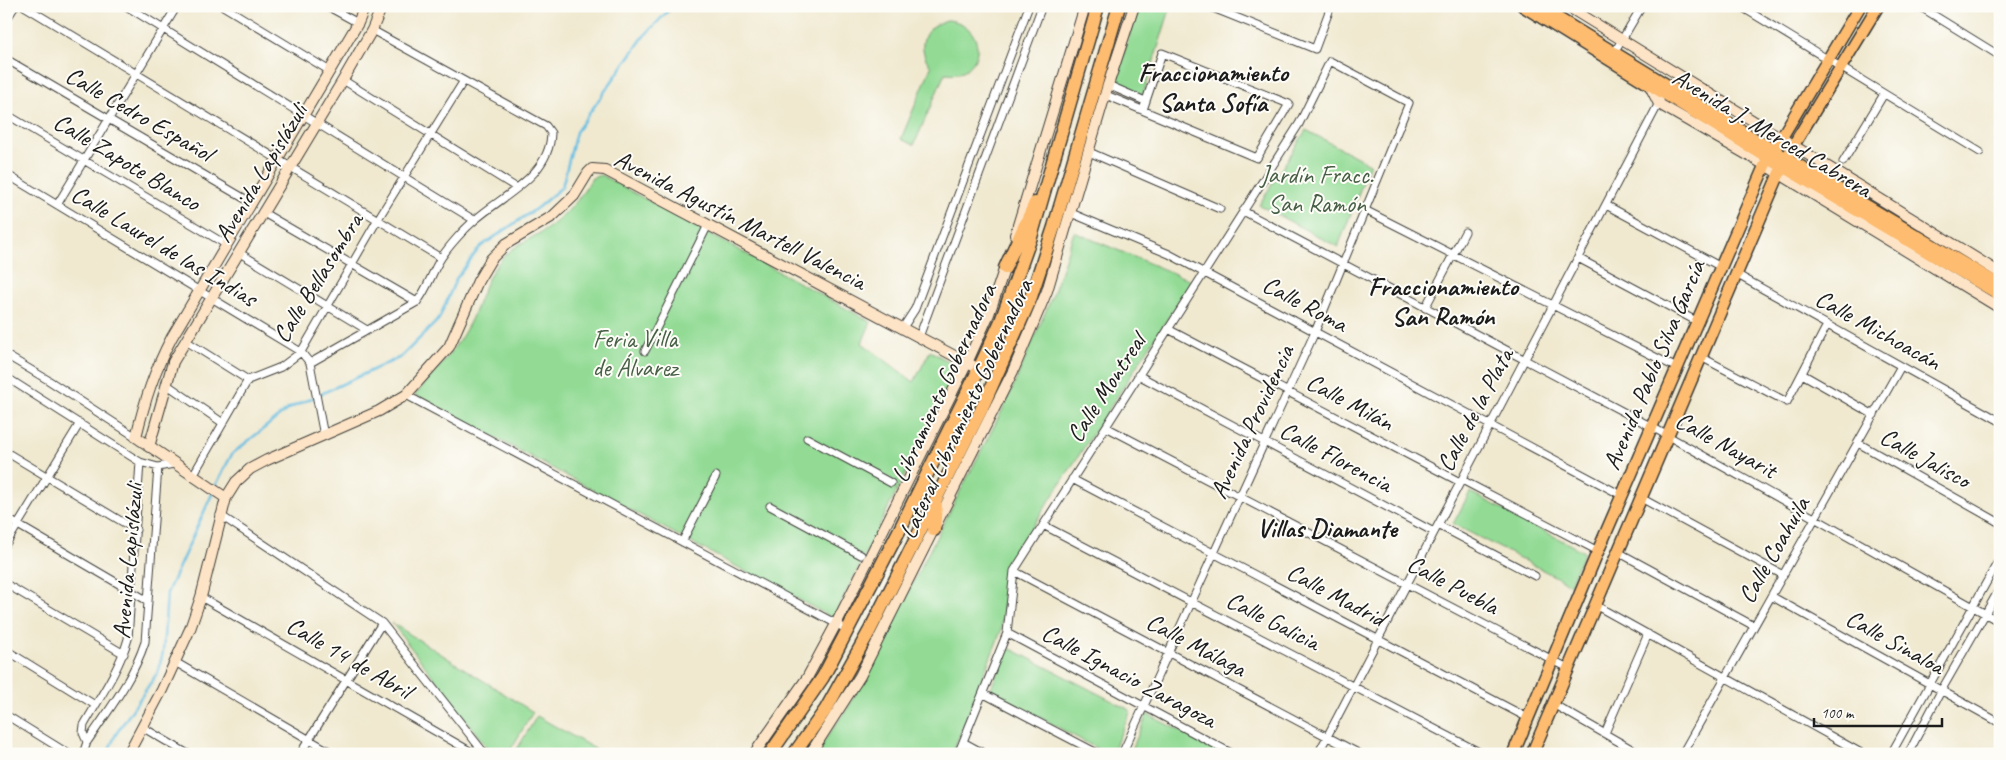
<svg xmlns="http://www.w3.org/2000/svg" width="2006" height="760" font-family="Caveat,sans-serif">
  <style>
    .green { fill: #93db95; stroke: #587c58 }
    .lines { fill: none; stroke-linecap: round; stroke-linejoin: round }
    .stream { stroke: #64bee2; stroke-width: 2.5 }
    .street-casing { stroke: #3c3b37; stroke-width: 9 }
    .secondary-casing { stroke: #3c3b37; stroke-width: 12 }
    .primary-casing { stroke: #3c3b37; stroke-width: 14 }
    .highway-casing { stroke: #3c3b37; stroke-width: 15 }
    .street { stroke: #fff; stroke-width: 7 }
    .secondary { stroke: #fee4c6; stroke-width: 10 }
    .primary { stroke: #fdbc70; stroke-width: 11 }
    .highway { stroke: #fdbc70; stroke-width: 12 }
    .labels { text-anchor: middle; dominant-baseline: central; stroke-width: 4; stroke-linejoin: round; paint-order: stroke }
    .street-label { font-size: 25px; fill: #1c1c1c; stroke: #fdfcf7 }
    .park-label { font-size: 25px; fill: #465f46; stroke: #fdfcf7 }
    .neighbourhood-label { font-size: 26px; font-weight: bold; fill: #1c1c1c; stroke: #fdfcf7 }
  </style>
  <rect width="100%" height="100%" fill="#fdfcf7"/>
  <filter id="ink" filterUnits="userSpaceOnUse"><feTurbulence type="fractalNoise" baseFrequency=".02" numOctaves="2"/><feDisplacementMap in="SourceGraphic" scale="10" xChannelSelector="R" yChannelSelector="G"/><feConvolveMatrix kernelMatrix="1 2 1 2 8 2 1 2 1" color-interpolation-filters="sRGB"/></filter>
  <filter id="wash" filterUnits="userSpaceOnUse"><feTurbulence type="fractalNoise" baseFrequency=".0096" numOctaves="4" result="noise"/><feDisplacementMap in="SourceGraphic" scale="20" xChannelSelector="R" yChannelSelector="G"/><feGaussianBlur stdDeviation="1.12" result="paint"/><feColorMatrix in="noise" values="0 0 0 0 0 0 0 0 0 0 0 0 0 0 0 0 0 1.4 0 .05"/><feComposite in="paint" operator="in"/></filter>
  <g filter="url(#wash)">
    <rect width="100%" height="100%" fill="#f0e9d0"/>
    <path class="green" d="M1138,6H1171L1143,95L1115,84Z
      M947,20C982,22 988,66 957,73C953,74 949,73 945,73L914,145L901,139L931,67C916,47 922,27 947,20Z
      M1306,130L1370,164L1338,247L1259,205Z
      M601,175L871,322L862,343L914,382L930,351L959,367L833,618L415,395C435,372 456,350 470,322C480,302 484,279 500,261C516,241 538,238 556,222C571,210 583,194 592,178Z
      M1074,232L1192,281L1037,520L1009,566L1001,631L952,754H815L849,706L1007,401L1054,292Z
      M1470,492L1584,552L1570,584L1453,524Z
      M392,623L533,712L508,754H492Z
      M1011,649L1130,710V713L1112,753L1107,754L991,691V688L1007,650Z
      M1147,714L1225,754H1130Z
      M537,716L604,754H514Z"/>
    <g class="lines">
      <path class="stream" d="M215,487L232,454L288,409L401,357L439,319L456,279L480,247L537,208L562,187L576,132L644,36L673,6
        M107,754L116,734L158,672L163,652L167,593L213,492"/>
    </g>
  </g>
  <g filter="url(#ink)">
    <g class="lines">
      <g class="street-casing">
        <path id="street" d="M24,6L441,258
          M126,6L474,220
          M223,6L330,71
          M327,6L358,23
          M1208,6L1315,49L1331,6
          M1740,6L1980,152
          M1919,6L2000,56
          M6,20L15,6
          M1613,55L1642,6
          M6,59L252,203
          M343,80L517,188
          M1108,85L1145,101
          M1106,95L1257,158L1289,104L1162,53L1143,110
          M6,114L227,245
          M1089,152L1220,209
          M1843,162L1884,94
          M6,174L301,352L310,363L324,436
          M57,205L177,6
          M1606,205L1721,267
          M1365,210L1677,368
          M1243,211L1652,427L2000,622
          M262,212L417,302
          M1071,213L1169,254L1623,496
          M238,252L367,330
          M1578,258L1698,322
          M1736,274L2000,421
          M1425,308L1465,232
          M902,329L915,309L1029,6
          M1168,329L1460,482
          M919,337L1042,6
          M186,341L248,380
          M645,351L708,225
          M6,355L48,380L136,437
          M1701,357L1787,402L1827,325
          M310,363L417,302C428,288 432,272 441,258C449,246 464,229 475,220C503,195 550,176 551,133L546,126L372,30
          M1802,374L1874,415
          M1138,375L1434,532
          M6,377L140,462L158,467L174,464
          M166,384L223,423
          M406,395L848,630
          M1106,427L1568,668
          M807,438L891,483
          M1858,443L2000,523
          M6,452L136,530
          M192,477L248,380L281,367L301,352L378,219L463,82
          M1072,479L1528,718
          M1462,480L1598,551
          M1641,498L1783,575
          M770,506L861,555
          M220,515L382,623L485,754
          M6,518L148,601
          M1043,525L1483,754
          M1438,525L1535,576
          M682,542L716,476
          M6,544L80,423
          M1618,552L1754,626
          M1014,571L1360,754
          M6,584L124,654
          M1771,596L2000,723
          M201,597L475,754
          M1595,605L1863,754
          M1007,633L1233,754
          M6,650L95,705
          M175,662L334,754
          M984,694L1099,754
          M1553,704L1640,754
          M6,715L69,754
          M142,727L188,754
          M1605,733L1648,634
          M87,742L83,733L84,725C100,697 119,670 128,639L140,462
          M963,742L985,754
          M83,754L87,742C109,710 133,679 145,642L158,467
          M300,754L382,623
          M958,754L1007,633L1014,571L1299,124L1330,61L1409,103L1315,332L1122,754
          M1318,754L1660,101
          M1682,754L1901,366
          M1891,754L2000,558
          M1908,754L1941,691L2000,588"/>
      </g>
      <g class="secondary-casing">
        <path id="secondary" d="M1567,6L2000,273
          M1650,86L1659,104L1765,165L2000,308
          M1015,235L1085,6
          M149,447L173,362L343,80L372,30L382,6
          M226,498L136,437C145,400 154,371 172,337L358,23L365,6
          M128,754L162,690L190,629L201,597L226,498L236,482L250,469L267,460L379,411L406,395L449,347L478,281L491,259L506,244L553,216L574,196L588,173L592,169L605,170L979,369
          M754,754L807,678L836,624L967,363L989,314L1007,261
          M810,754L860,676L1013,371L1047,291L1108,85L1134,6"/>
      </g>
      <g class="primary-casing">
        <path id="primary" d="M1523,6L1768,158L2000,295
          M1538,6L1773,150L2000,285
          M1513,754L1598,551L1765,165L1860,6
          M1532,754L1779,174L1793,146L1878,6"/>
      </g>
      <g class="highway-casing">
        <path id="highway" d="M1005,268L1035,203
          M934,530L936,505
          M770,754L823,677L900,529L977,373L1001,321L1031,237L1098,6
          M794,754L826,709L870,630L981,410L1030,300L1054,227L1119,6"/>
      </g>
      <use href="#street" class="street"/>
      <use href="#secondary" class="secondary"/>
      <use href="#primary" class="primary"/>
      <use href="#highway" class="highway"/>
    </g>
  </g>
  <g class="labels">
    <g class="street-label">
      <text transform="translate(139 114) rotate(30)">Calle Cedro Español</text>
      <text transform="translate(1772 133) rotate(31)">Avenida J. Merced Cabrera</text>
      <text transform="translate(127 162) rotate(31)">Calle Zapote Blanco</text>
      <text transform="translate(261 173) rotate(-59)">Avenida Lapislázuli</text>
      <text transform="translate(740 220) rotate(27)">Avenida Agustín Martell Valencia</text>
      <text transform="translate(164 246) rotate(31)">Calle Laurel de las Indias</text>
      <text transform="translate(318 278) rotate(-58)">Calle Bellasombra</text>
      <text transform="translate(1305 304) rotate(28)">Calle Roma</text>
      <text transform="translate(1878 330) rotate(29)">Calle Michoacán</text>
      <text transform="translate(1654 365) rotate(-67)">Avenida Pablo Silva García</text>
      <text transform="translate(944 383) rotate(-65)">Libramiento Gobernadora</text>
      <text transform="translate(1106 388) rotate(-57)">Calle Montreal</text>
      <text transform="translate(1350 402) rotate(28)">Calle Milán</text>
      <text transform="translate(966 409) rotate(-65)">Lateral Libramiento Gobernadora</text>
      <text transform="translate(1475 410) rotate(-62)">Calle de la Plata</text>
      <text transform="translate(1252 422) rotate(-65)">Avenida Providencia</text>
      <text transform="translate(1726 445) rotate(29)">Calle Nayarit</text>
      <text transform="translate(1336 457) rotate(28)">Calle Florencia</text>
      <text transform="translate(1925 458) rotate(29)">Calle Jalisco</text>
      <text transform="translate(1774 550) rotate(-60)">Calle Coahuila</text>
      <text transform="translate(128 561) rotate(-85)">Avenida Lapislázuli</text>
      <text transform="translate(1453 585) rotate(28)">Calle Puebla</text>
      <text transform="translate(1336 595) rotate(28)">Calle Madrid</text>
      <text transform="translate(1273 621) rotate(27)">Calle Galicia</text>
      <text transform="translate(1895 642) rotate(29)">Calle Sinaloa</text>
      <text transform="translate(1196 645) rotate(28)">Calle Málaga</text>
      <text transform="translate(349 658) rotate(30)">Calle 14 de Abril</text>
      <text transform="translate(1129 676) rotate(28)">Calle Ignacio Zaragoza</text>
    </g>
    <g class="park-label">
      <text x="1317" y="175">Jardín Fracc.<tspan x="1317" dy="29">San Ramón</tspan></text>
      <text x="635" y="339">Feria Villa<tspan x="635" dy="29">de Álvarez</tspan></text>
    </g>
    <g class="neighbourhood-label">
      <text x="1213" y="72">Fraccionamiento<tspan x="1213" dy="30">Santa Sofía</tspan></text>
      <text x="1443" y="286">Fraccionamiento<tspan x="1443" dy="30">San Ramón</tspan></text>
      <text x="1327" y="528">Villas Diamante</text>
    </g>
  </g>
  <rect width="2006" height="760" fill="none" stroke="#fdfcf7" stroke-width="25"/>
  <path d="M1814 718v8h128v-8" fill="none" stroke="#1c1c1c" stroke-width="2.5"/>
  <text x="1821" y="718" font-size="15" fill="#1c1c1c" stroke="#fdfcf7" stroke-width="4" paint-order="stroke">100 m</text>
</svg>
